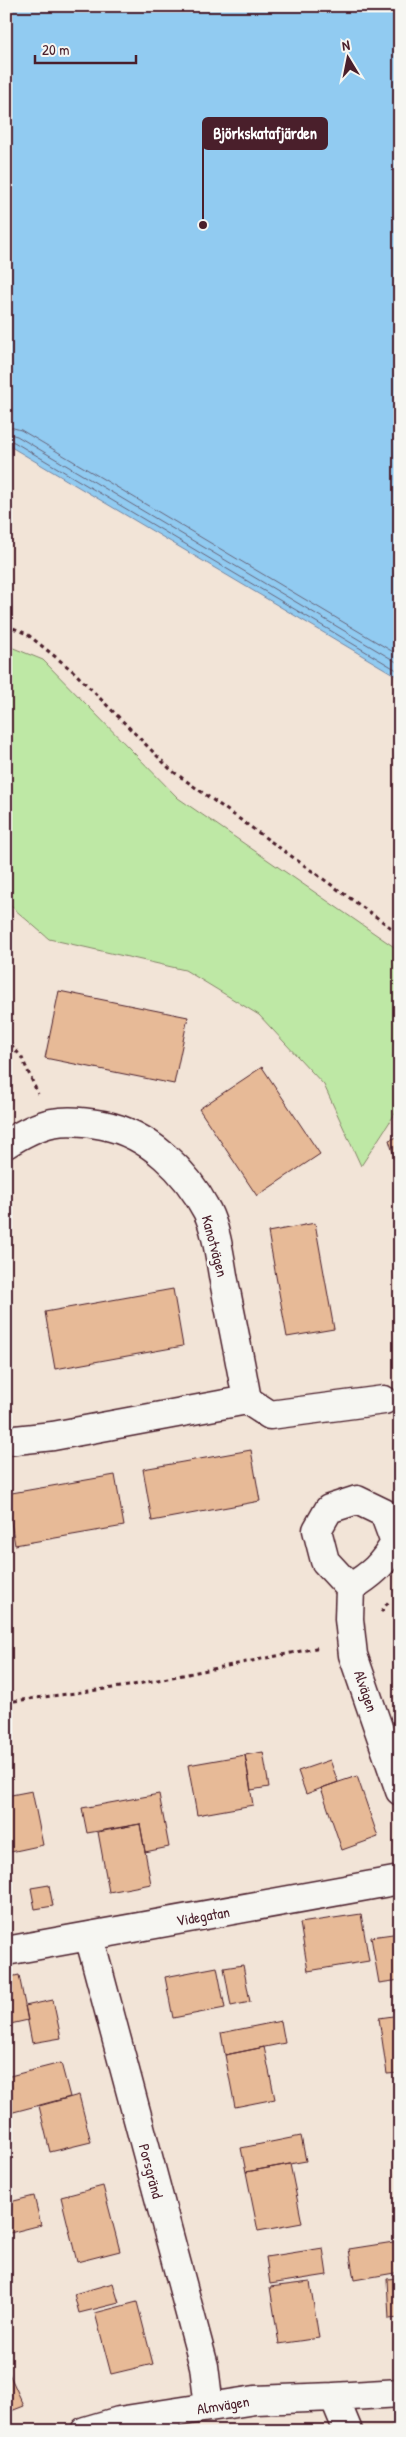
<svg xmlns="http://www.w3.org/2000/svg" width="406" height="2437" font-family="'Patrick Hand',sans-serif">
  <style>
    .green { fill: #bee8a5; stroke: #848468 }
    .water { fill: #91cbf1; stroke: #7586a2 }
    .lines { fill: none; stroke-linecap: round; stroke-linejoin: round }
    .shore { stroke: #66647a; stroke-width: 1 }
    .building { fill: #e7ba97; stroke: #4a1f2b }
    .street-casing { stroke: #4a1f2b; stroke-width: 31 }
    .path { stroke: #4a1f2b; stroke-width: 3; stroke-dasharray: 4 4; stroke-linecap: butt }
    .street { stroke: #f6f6f2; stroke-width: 28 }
    .labels { text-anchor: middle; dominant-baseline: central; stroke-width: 5; stroke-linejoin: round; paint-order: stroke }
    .street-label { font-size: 15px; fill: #4a1f2b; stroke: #f6f6f2 }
    .leader { fill: none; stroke: #4a1f2b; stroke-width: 2 }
    .callout-dot { fill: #4a1f2b; stroke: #f6f6f2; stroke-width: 2 }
    .callout { fill: #4a1f2b; stroke: #4a1f2b; stroke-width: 2 }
    .callout-label { font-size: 16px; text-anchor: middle; font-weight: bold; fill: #fff }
  </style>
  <rect width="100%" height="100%" fill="#f2e4d7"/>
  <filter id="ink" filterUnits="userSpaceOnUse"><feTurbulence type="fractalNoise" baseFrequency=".02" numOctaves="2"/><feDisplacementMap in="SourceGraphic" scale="10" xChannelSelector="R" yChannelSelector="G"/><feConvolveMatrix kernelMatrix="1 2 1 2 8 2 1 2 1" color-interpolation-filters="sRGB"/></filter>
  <g filter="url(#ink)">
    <path class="green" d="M6,645L43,660L178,798L400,951V1106L361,1166L324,1085L259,1015L185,970L49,939L6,902Z"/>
    <path class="water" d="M6,6H400V678L6,444Z"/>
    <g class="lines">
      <path class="shore" d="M6,426L21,430L400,656
        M6,433L17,436L400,664
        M6,440L14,442L400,672"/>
    </g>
    <path class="building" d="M59,991L188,1017L174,1084L45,1058Z
      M262,1067L320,1154L257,1196L199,1109Z
      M400,1136V1175L389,1140Z
      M315,1223L334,1329L287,1337L268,1232Z
      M173,1289L183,1346L55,1369L45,1312Z
      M251,1450L260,1501L152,1521L143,1469Z
      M115,1475L124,1526L15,1545L6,1494Z
      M263,1752L269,1787L251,1790L245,1755Z
      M245,1755L253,1805L197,1815L188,1765Z
      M330,1760L338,1782L306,1794L298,1771Z
      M357,1776L378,1837L342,1850L321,1788Z
      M32,1791L43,1845L6,1853V1796Z
      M159,1794L169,1847L145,1852L140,1824L87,1833L82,1808Z
      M140,1824L151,1884L109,1892L98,1832Z
      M49,1885L53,1906L35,1909L31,1888Z
      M361,1914L369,1961L308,1971L300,1923Z
      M400,1933V1980L379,1983L371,1937Z
      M243,1965L250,2002L231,2006L224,1968Z
      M217,1967L225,2008L173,2018L165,1977Z
      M19,1975L28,2020L6,2025V1978Z
      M53,2000L61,2038L32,2043L25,2006Z
      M400,2015V2073L387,2074L379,2018Z
      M281,2021L285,2043L225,2055L221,2033Z
      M264,2047L275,2099L235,2107L225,2055Z
      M61,2063L70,2097L6,2114V2077Z
      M79,2095L91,2142L50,2152L39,2106Z
      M301,2136L306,2161L246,2172L241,2148Z
      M290,2164L302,2223L258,2231L246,2172Z
      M103,2186L120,2251L77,2262L61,2197Z
      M34,2196L41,2225L6,2234V2203Z
      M400,2241V2272L354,2280L349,2249Z
      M323,2248L327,2275L270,2284L266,2257Z
      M400,2278V2318L389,2319L387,2279Z
      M310,2282L319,2338L279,2344L270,2287Z
      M113,2283L119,2303L79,2313L74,2294Z
      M137,2302L153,2364L111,2374L95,2313Z
      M6,2367L24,2406L6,2413Z"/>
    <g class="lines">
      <g class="street-casing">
        <path id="street" d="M6,1144C42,1121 61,1117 103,1125C149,1134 186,1171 207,1211C217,1231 220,1259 224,1281C232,1321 240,1360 247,1400
          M6,1441L53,1436L247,1400L270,1415L384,1400
          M350,1588C372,1574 382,1566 395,1543L384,1513L357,1500L329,1509L317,1530L325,1561L350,1588L349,1619L353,1655L400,1791
          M89,1936L204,2366L209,2407
          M6,1951L400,1880
          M85,2431L119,2421L255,2400L334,2397
          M348,2431L334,2397L400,2393"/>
      </g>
      <path class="path" d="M6,625L27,634L73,671L171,770L400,934
        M6,1038L22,1058L38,1094
        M381,1612L389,1601
        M6,1702L128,1686L321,1647"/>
      <use href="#street" class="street"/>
    </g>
  </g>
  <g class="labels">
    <g class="street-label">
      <text transform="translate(215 1246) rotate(75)">Kanotvägen</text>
      <text transform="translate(366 1691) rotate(71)">Alvägen</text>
      <text transform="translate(203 1916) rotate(-10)">Videgatan</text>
      <text transform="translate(151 2171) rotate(75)">Porsgränd</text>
      <text transform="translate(223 2405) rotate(-9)">Almvägen</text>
    </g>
  </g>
  <path class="leader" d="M203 225L203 134"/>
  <circle class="callout-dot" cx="203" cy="225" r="5"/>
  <rect class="callout" x="203" y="118" width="124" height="31" rx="5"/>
  <g class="callout-label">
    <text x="265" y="139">Björkskatafjärden</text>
  </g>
  <rect width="406" height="2437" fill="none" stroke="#f6f6f2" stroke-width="25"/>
  <rect x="12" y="12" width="381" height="2412" fill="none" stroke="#4a1f2b" stroke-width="2" filter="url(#ink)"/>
  <g transform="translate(348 58) rotate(350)" stroke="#f6f6f2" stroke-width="4" paint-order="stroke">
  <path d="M0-4L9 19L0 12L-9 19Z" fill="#4a1f2b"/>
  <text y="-8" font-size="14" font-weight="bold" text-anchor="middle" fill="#4a1f2b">N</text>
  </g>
  <path d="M35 55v8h101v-8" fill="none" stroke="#4a1f2b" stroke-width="2.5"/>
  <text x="42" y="55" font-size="15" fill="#4a1f2b" stroke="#f6f6f2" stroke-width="4" paint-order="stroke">20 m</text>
</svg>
